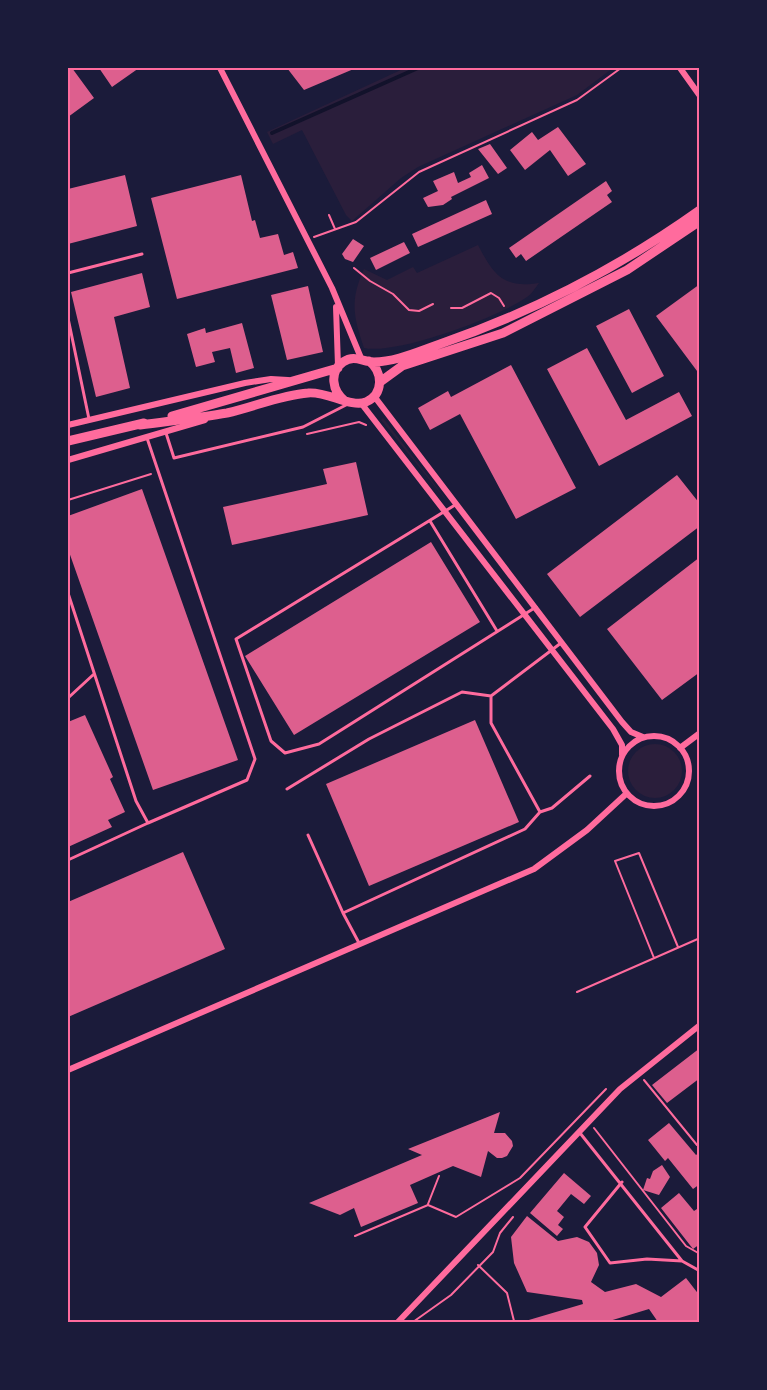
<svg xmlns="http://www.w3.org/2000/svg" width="767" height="1390" font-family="'Sofia Sans Condensed',sans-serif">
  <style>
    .green { fill: #2a1e3b }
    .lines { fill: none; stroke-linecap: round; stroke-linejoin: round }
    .stream { stroke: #12122b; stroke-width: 4 }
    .building { fill: #dd5f8e }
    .path { stroke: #ff6b9d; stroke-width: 2 }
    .service { stroke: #ff6b9d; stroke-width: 3 }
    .minor { stroke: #ff6b9d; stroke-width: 6 }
    .secondary { stroke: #ff6b9d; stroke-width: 9 }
    .neatline { fill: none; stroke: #ff6b9d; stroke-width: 2 }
  </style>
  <rect width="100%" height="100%" fill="#1b1b3a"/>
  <path class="green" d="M405,68H613L577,95L418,167L401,178L352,221L346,215L302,130L273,144L267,132Z
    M478,245C493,274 503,289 539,283C535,288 532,294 527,297C499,317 397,355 364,348C353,316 350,300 364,269L387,280L413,267L417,273Z
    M383,418L445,498V499L381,420Z
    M628 771a27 27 0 1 1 54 0a27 27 0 1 1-54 0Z"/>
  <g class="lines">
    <path class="stream" d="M272,133L418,68"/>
  </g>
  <path class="building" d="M68,68H72L94,98L68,117Z
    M99,68H139L112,87Z
    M287,68H356L304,90Z
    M558,127L586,164L568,176L550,150L525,170L510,150L532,132L538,140Z
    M490,144L507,168L498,174L478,149Z
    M482,165L489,178L451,197L452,199L443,205L428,207L423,198L438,191L433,181L454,172L458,183L471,177L469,173Z
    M125,175L137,226L68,244V189Z
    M241,175L252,221L255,220L260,238L278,234L284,255L293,252L298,268L177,299L151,198Z
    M606,181L612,191L607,195L612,202L526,261L521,254L516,258L509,248Z
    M486,200L492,214L418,247L412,234Z
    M353,239L364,246L353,262L345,259L342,254Z
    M404,242L410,253L376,270L370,258Z
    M142,273L150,307L114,317L130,388L96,397L71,292Z
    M700,284V375L656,316Z
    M308,286L323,352L287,360L271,295Z
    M629,309L664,376L632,393L596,326Z
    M242,323L254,368L236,373L230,348L212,352L215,362L196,367L187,334L205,328L206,333Z
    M587,348L626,420L679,392L692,416L599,466L547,369Z
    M511,365L576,488L516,519L460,414L430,430L418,408L448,391L451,397Z
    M356,462L368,515L232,545L223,507L327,484L323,469Z
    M677,475L700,504V526L580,617L547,574Z
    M142,489L238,760L153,790L68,549V516Z
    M431,542L480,622L294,735L245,656Z
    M700,557V672L662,700L607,629Z
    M85,715L113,777L110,779L125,812L108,820L112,827L68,847V722Z
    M475,720L519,822L369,886L326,784Z
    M183,852L225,949L68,1017V902Z
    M700,1048V1078L667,1103L652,1085Z
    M500,1112L494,1133H505L512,1141L513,1146L507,1156L502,1158H497L488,1151L481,1177L453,1166L410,1185L418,1203L361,1227L354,1208L340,1215L309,1203L422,1155L408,1149Z
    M669,1123L696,1155L700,1152V1184L693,1189L668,1158L665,1161L648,1140Z
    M662,1165L670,1177L659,1195L643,1190L647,1178L650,1179L653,1171Z
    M564,1173L591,1196L584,1204L571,1194L557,1211L564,1217L558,1225L563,1229L557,1236L530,1213Z
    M679,1193L694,1211L700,1207V1244L693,1249L661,1208Z
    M527,1216L558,1241L577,1237L589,1242L597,1253L599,1265L591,1282L605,1292L636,1284L661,1297L686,1278L700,1296V1322H658L649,1309L606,1322H522L583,1304L582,1300L527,1292L514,1263L511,1237Z"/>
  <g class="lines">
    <path class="path" d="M329,215L335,229
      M314,237L356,222L419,172L577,100L621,68
      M354,268L370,281L393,294L409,310L419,311L433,304
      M451,308H462L491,293L499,298L504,306
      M307,434L359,422L366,425
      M68,500L151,474
      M654,958L615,861L639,853L678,947
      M577,992L700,938
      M644,1080L697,1145L700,1143
      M594,1128L686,1246L700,1254
      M428,1204L439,1176
      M355,1236L428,1205L456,1217L520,1178L606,1089
      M478,1265L507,1293L514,1321
      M413,1322L451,1295L493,1252L500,1233L513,1217"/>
    <path class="service" d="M68,273L142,254
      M68,318L89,419
      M166,433L174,458L303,427L348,404
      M147,438L255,759L247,780L148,823
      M455,505L236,639L271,741L285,753L319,744L536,607
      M430,521L497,631
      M68,593L136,801L148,823L68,860
      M491,696V723L540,812L552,808L590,776
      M68,698L94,674
      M287,789L369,739L462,692L491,696L561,643
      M308,835L343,913L525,829L540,812
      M343,913L359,943
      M580,1133L682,1261L647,1259L610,1263L585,1227L622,1182
      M682,1261L700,1271"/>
    <path class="minor" d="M220,68L332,288L361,358
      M680,68L700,96
      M336,307L338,366
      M374,396L622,722L631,732L643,737
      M361,403L613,729L622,745V755
      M68,425L245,383L271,379L288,380
      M68,460L205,420
      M619 771a35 35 0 1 1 70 0a35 35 0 1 1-70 0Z
      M680,748L700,733
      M68,1070L534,869L587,830L626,794
      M398,1322L620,1089L700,1025"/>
    <path class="secondary" d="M380,382L402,366L503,333L627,270L700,221
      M345,401C332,391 329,372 343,362C355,354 362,362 374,362C396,362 419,351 440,344C533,312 620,267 700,210
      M172,416L338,368
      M140,425C169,421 199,418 227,413C254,407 281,395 308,393C327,391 351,408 366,402C384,394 383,372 369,361
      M68,441L144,423"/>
  </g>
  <rect width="767" height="1390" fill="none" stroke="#1b1b3a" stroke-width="138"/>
  <rect x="69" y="69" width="629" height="1252" class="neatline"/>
</svg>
